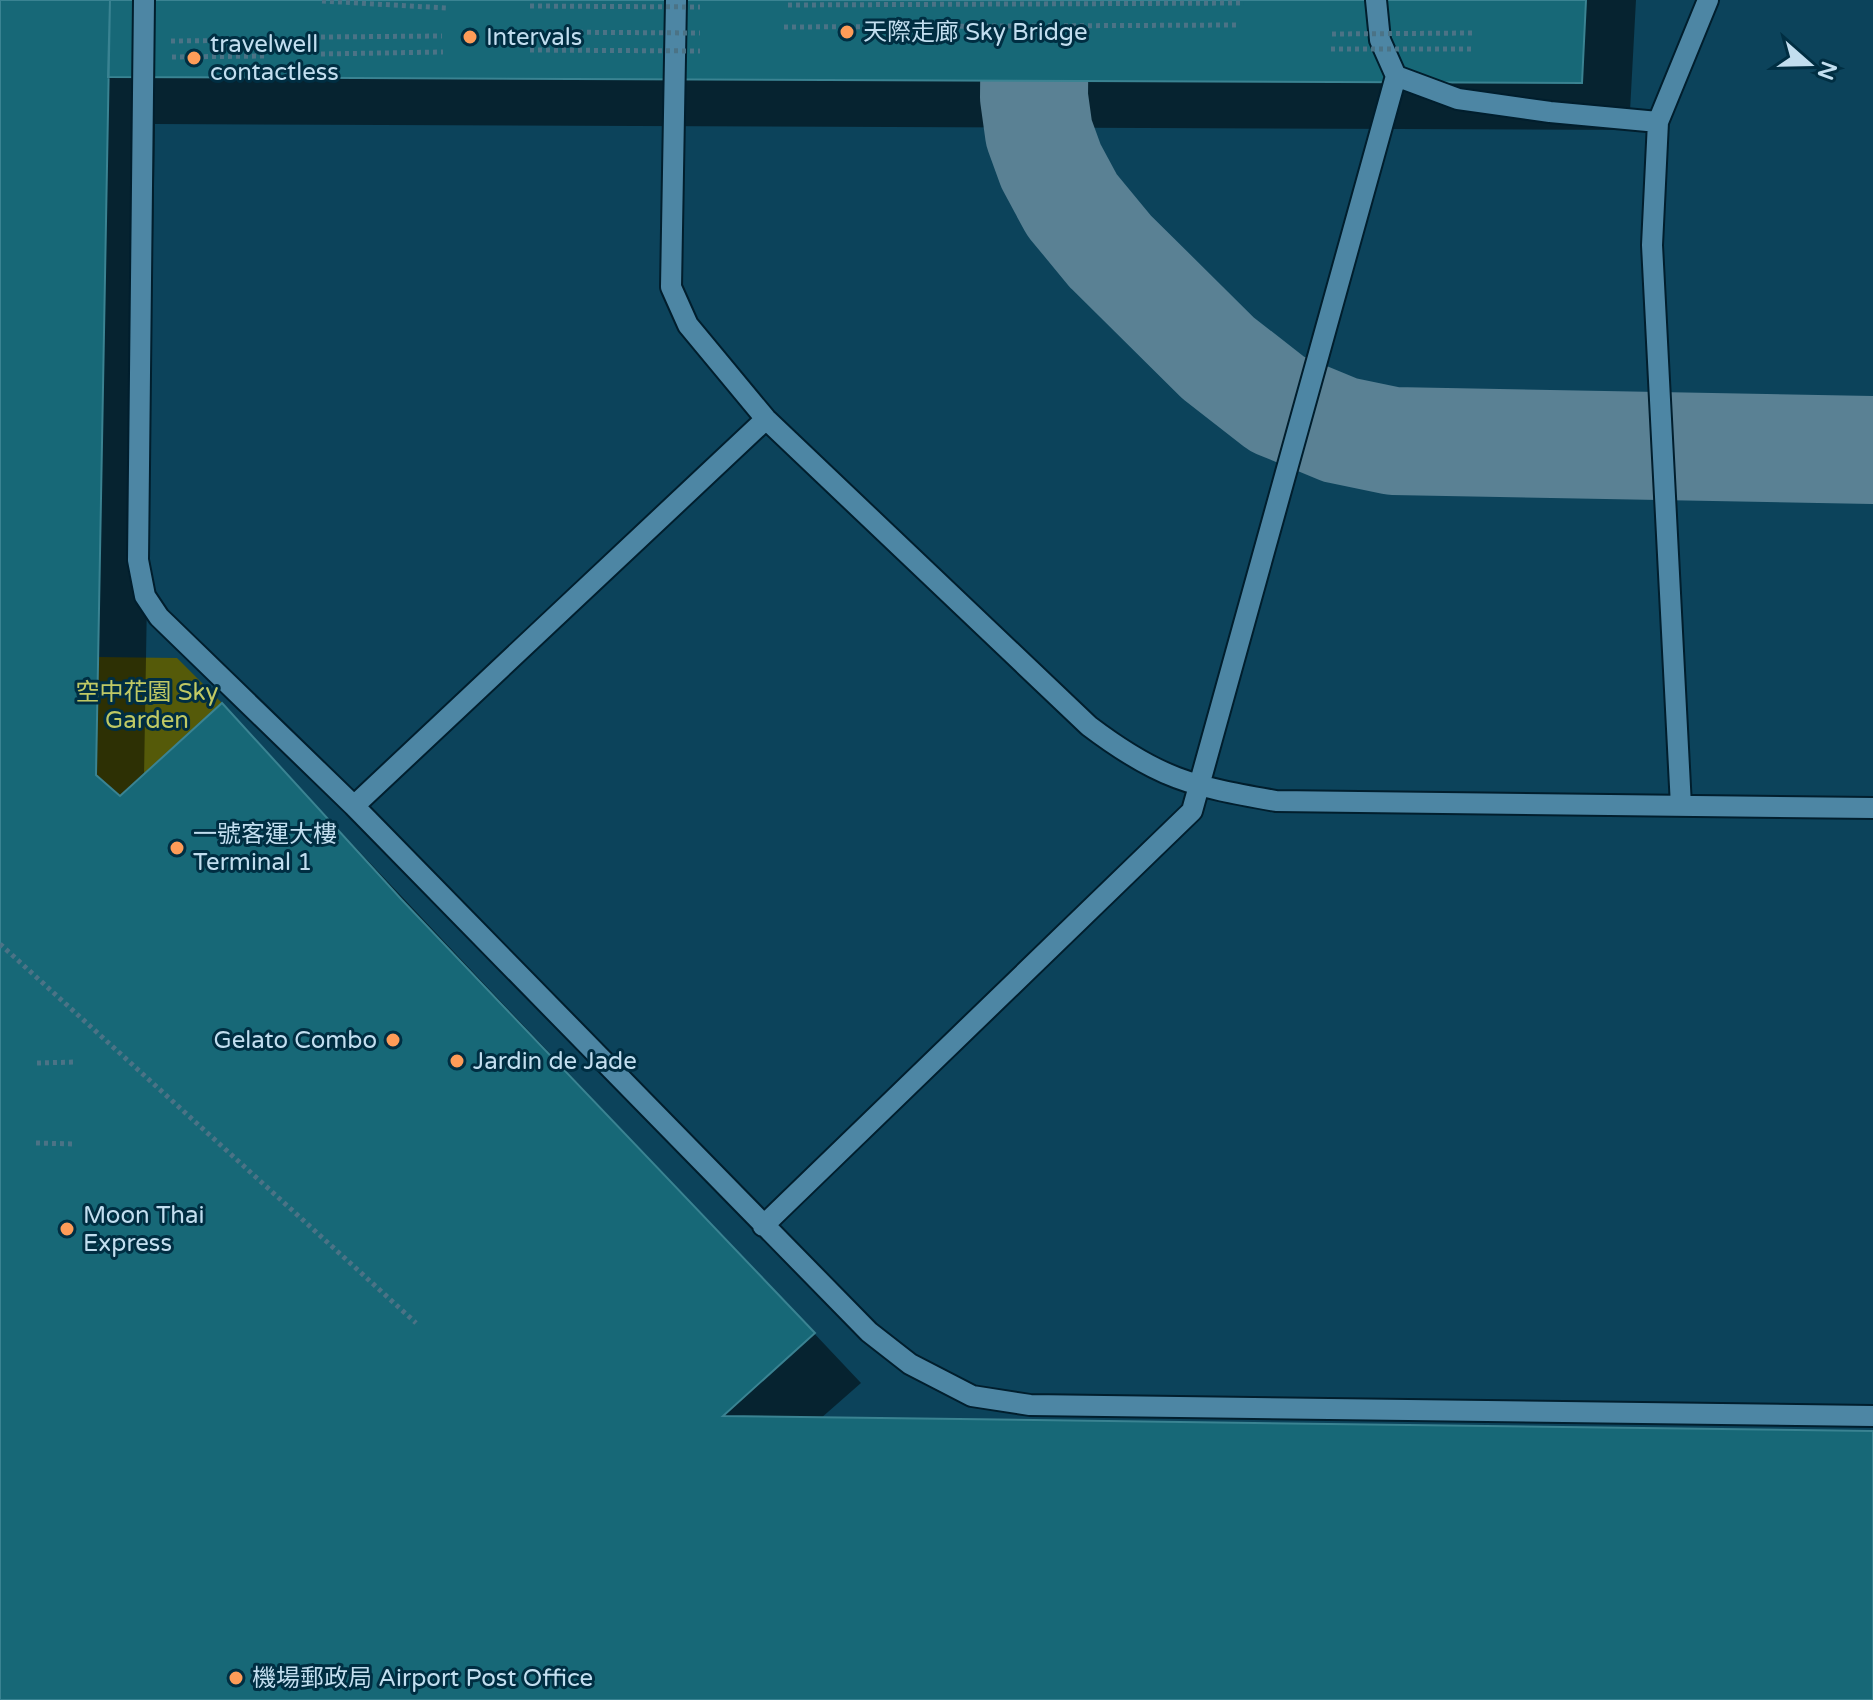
<svg xmlns="http://www.w3.org/2000/svg" width="1873" height="1700" font-family="'Varela Round','Noto Sans TC',sans-serif">
  <style>
    .built { fill: #0c435b }
    .green { fill: #555a09 }
    .shadow { fill: #0007 }
    .lines { fill: none; stroke-linecap: round; stroke-linejoin: round }
    .taxiway { stroke: #5a8194; stroke-width: 108 }
    .building { fill: #176877; stroke: #3a8392; stroke-width: 2 }
    .service-casing { stroke: #011e2d; stroke-width: 24 }
    .path { stroke: #4b7386; stroke-width: 5; stroke-dasharray: 4 4; stroke-linecap: butt }
    .service { stroke: #4d86a4; stroke-width: 20 }
    .path-bridge { stroke: #4b7386; stroke-width: 5; stroke-dasharray: 4 4; stroke-linecap: butt }
    .poi-dot { fill: #fe9c58; stroke: #002e42; stroke-width: 3 }
    .labels { text-anchor: middle; dominant-baseline: central; stroke-width: 6; stroke-linejoin: round; paint-order: stroke }
    .poi-label { font-size: 24px; fill: #c2deef; stroke: #002e42; text-anchor: start }
    .park-label { font-size: 24px; fill: #c0c964; stroke: #002e42 }
  </style>
  <rect width="100%" height="100%" fill="#0a384d"/>
  <path class="built" d="M0,0H1873V1700H0Z"/>
  <path class="green" d="M98,657L177,658L222,703L120,796L96,775Z"/>
  <path class="shadow" d="M0,0H1636L1629,130L155,124L144,777L222,706L861,1383L820,1419L1873,1433V1700H0Z"/>
  <g class="lines">
    <path class="taxiway" d="M1035,0L1034,97L1039,133L1051,166L1072,205L1110,251L1218,358L1277,404L1340,430L1393,441L1873,450"/>
  </g>
  <path class="building" d="M0,0H110L96,775L120,796L222,703L402,900L815,1333L723,1416L1873,1431V1700H0Z
    M110,0H1586L1582,83L108,77Z"/>
  <g class="lines">
    <g class="service-casing">
      <path id="service" d="M144,0L138,560L145,596L159,617L354,806L869,1332L910,1364L972,1396L1030,1405L1873,1416
        M676,0L671,287L688,325L766,419L1089,726C1159,779 1191,786 1276,801L1873,808
        M1376,0L1380,40L1396,76L1458,99L1550,112L1658,122L1708,0
        M1658,122L1652,245L1681,806
        M354,806L766,419
        M763,1226L1192,811L1396,76"/>
    </g>
    <path class="path" d="M322,1L446,8
      M788,5L1244,3
      M784,27L1240,25
      M321,37L442,36
      M171,41L267,40
      M321,54L443,52
      M172,57L267,56
      M0,944L416,1323
      M37,1063L76,1062
      M36,1143L76,1144"/>
    <use href="#service" class="service"/>
    <path class="path-bridge" d="M530,6L700,7
      M531,32L700,33
      M1332,34L1473,33
      M1331,49H1472
      M530,50L700,51"/>
  </g>
  <g class="poi-dot">
    <circle cx="847" cy="32" r="8"/>
    <circle cx="470" cy="37" r="8"/>
    <circle cx="194" cy="58" r="8"/>
    <circle cx="177" cy="848" r="8"/>
    <circle cx="393" cy="1040" r="8"/>
    <circle cx="457" cy="1061" r="8"/>
    <circle cx="67" cy="1229" r="8"/>
    <circle cx="236" cy="1678" r="8"/>
  </g>
  <g class="labels">
    <g class="poi-label">
      <text x="863" y="32">天際走廊 Sky Bridge</text>
      <text x="486" y="37">Intervals</text>
      <text x="210" y="44">travelwell<tspan x="210" dy="28">contactless</tspan></text>
      <text x="193" y="834">一號客運大樓<tspan x="193" dy="28">Terminal 1</tspan></text>
      <text x="377" y="1040" text-anchor="end">Gelato Combo</text>
      <text x="473" y="1061">Jardin de Jade</text>
      <text x="83" y="1215">Moon Thai<tspan x="83" dy="28">Express</tspan></text>
      <text x="252" y="1678">機場郵政局 Airport Post Office</text>
    </g>
    <g class="park-label">
      <text x="147" y="692">空中花園 Sky<tspan x="147" dy="28">Garden</tspan></text>
    </g>
  </g>
  <g transform="translate(1809 64) rotate(110)" stroke="#002e42" stroke-width="6" paint-order="stroke">
  <path d="M0-6L14 30L0 20L-14 30Z" fill="#c2deef"/>
  <text y="-12" font-size="22" font-weight="bold" text-anchor="middle" fill="#c2deef">N</text>
  </g>
</svg>
